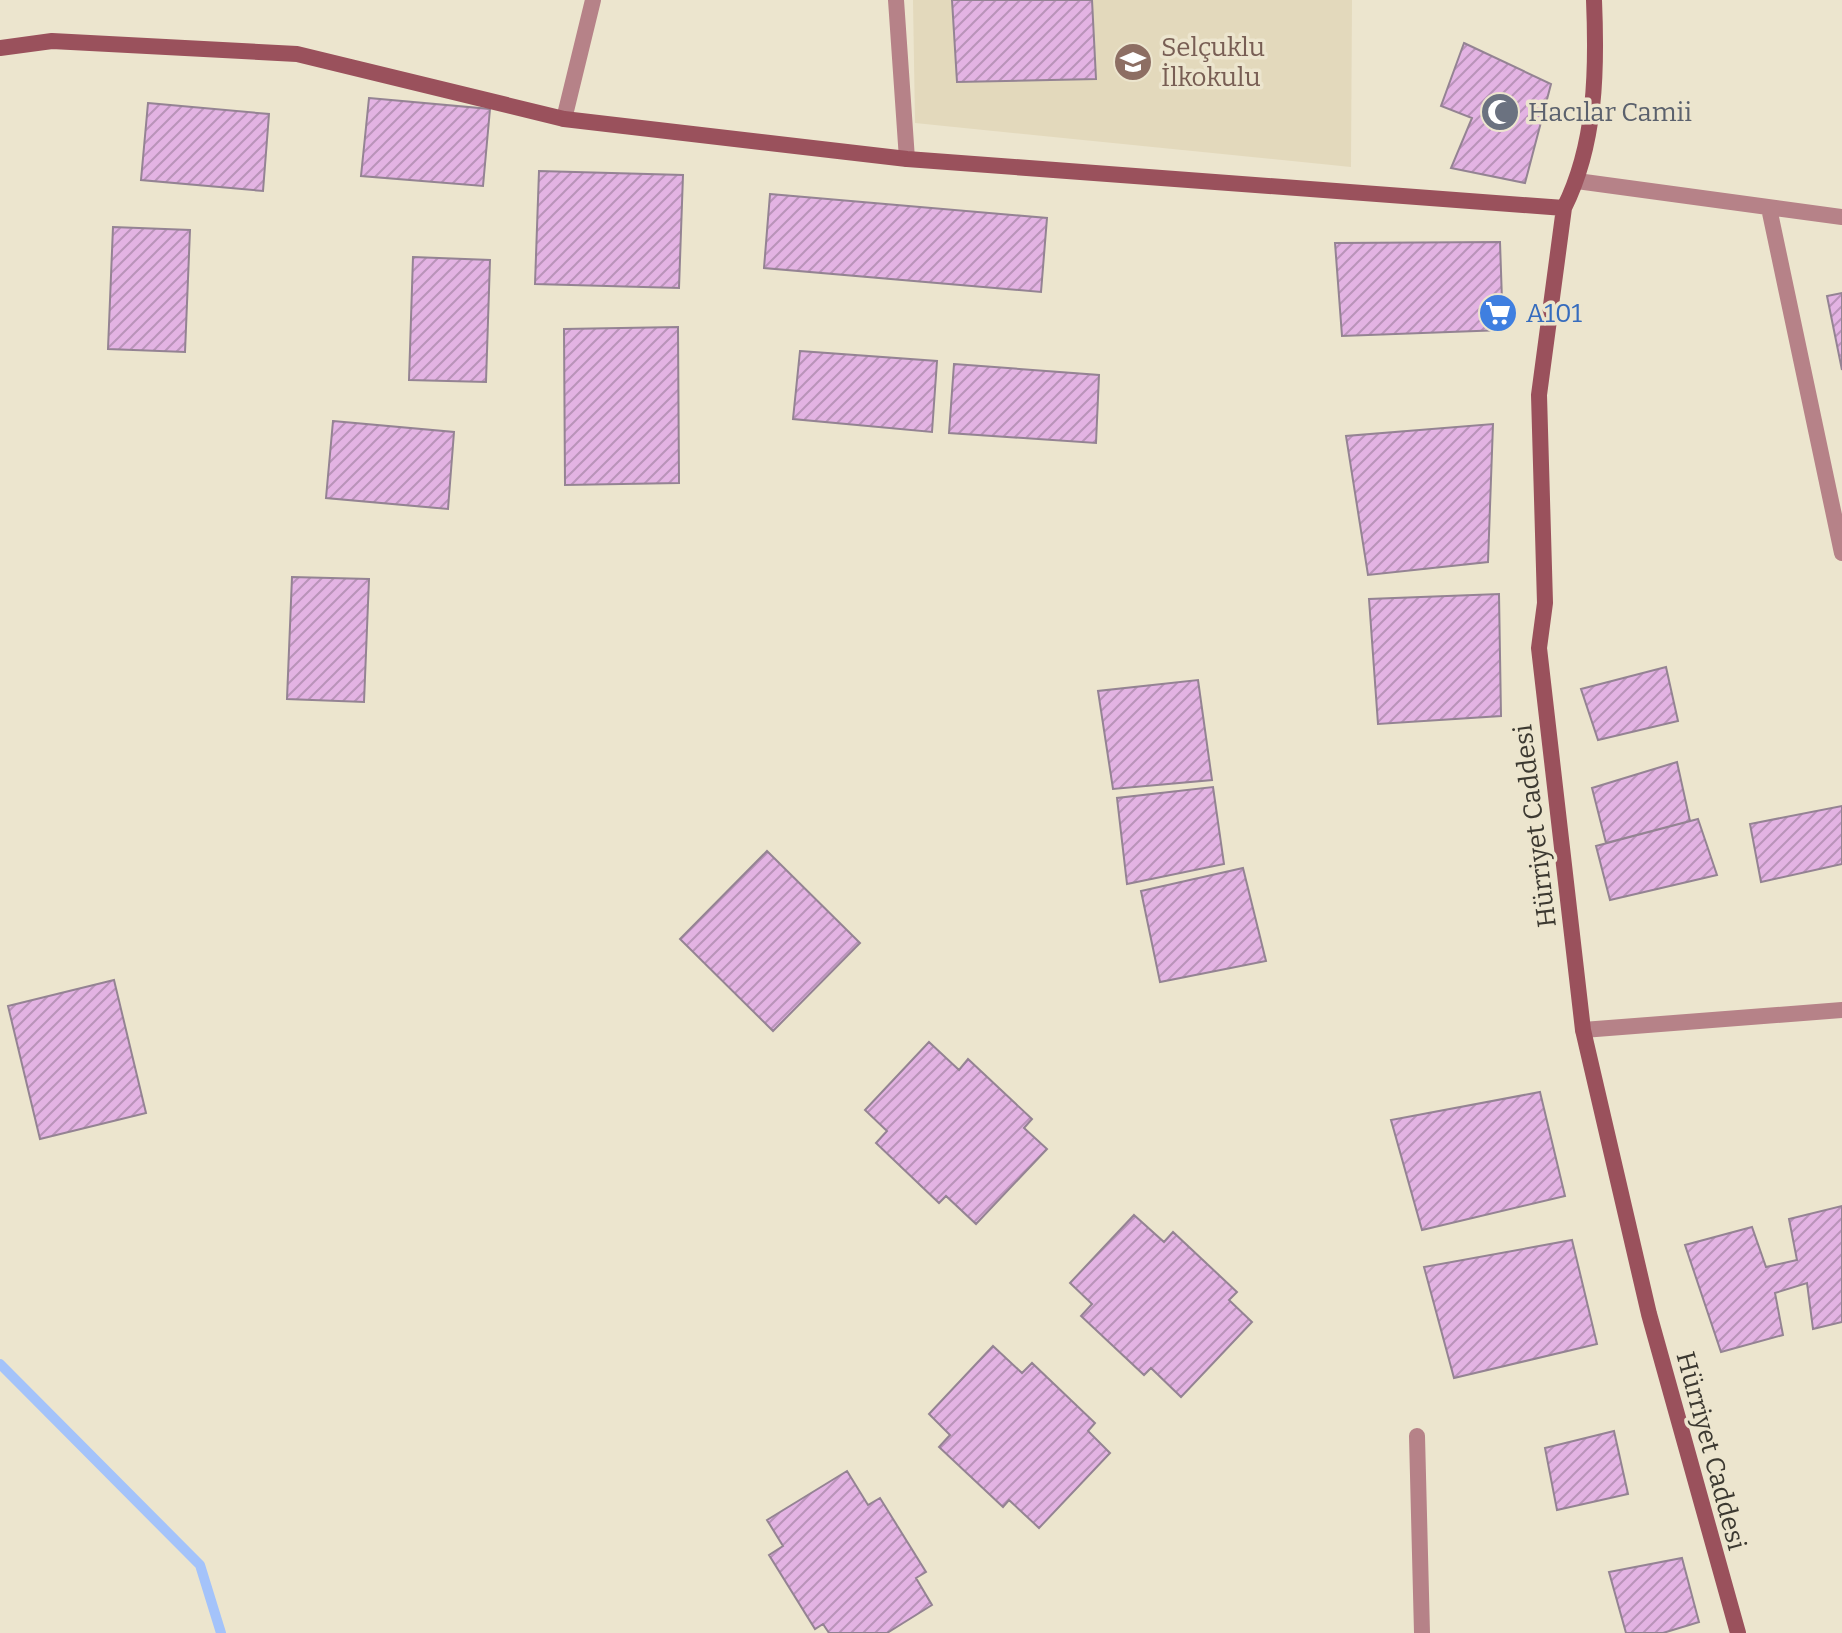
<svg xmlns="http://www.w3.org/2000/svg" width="1842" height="1633" font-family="Bitter,serif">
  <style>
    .built { fill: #e3d9bc }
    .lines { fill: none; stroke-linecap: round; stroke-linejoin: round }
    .stream { stroke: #a4c3fa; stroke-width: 10 }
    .building { fill: url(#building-hatch); stroke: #948393; stroke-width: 2 }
    .street { stroke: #b68288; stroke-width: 16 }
    .secondary { stroke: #9a515c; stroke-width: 16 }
    .labels { text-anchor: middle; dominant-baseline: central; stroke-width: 7; stroke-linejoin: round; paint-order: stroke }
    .education-label { font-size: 26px; fill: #785e54; stroke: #ece5ce; text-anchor: start }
    .worship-label { font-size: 26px; fill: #5b616d; stroke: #ece5ce; text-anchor: start }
    .shop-label { font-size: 26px; fill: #366cbe; stroke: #ece5ce; text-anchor: start }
    .street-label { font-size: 26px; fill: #3c3931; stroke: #ece5ce }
  </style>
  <defs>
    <pattern id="building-hatch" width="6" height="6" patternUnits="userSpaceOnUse" patternTransform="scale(2)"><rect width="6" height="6" fill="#e3b3e3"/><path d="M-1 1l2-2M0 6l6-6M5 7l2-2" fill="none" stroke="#b993b9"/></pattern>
  </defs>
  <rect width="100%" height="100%" fill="#ece5ce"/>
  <path class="built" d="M913,0H1352L1351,167L915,123Z"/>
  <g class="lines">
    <path class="stream" d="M0,1364L200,1565L221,1633"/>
  </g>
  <path class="building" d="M952,0H1092L1096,79L957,82Z
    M1464,43L1551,84L1525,183L1451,168L1472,118L1441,106Z
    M369,98L490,109L483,186L361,176Z
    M148,103L269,114L263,191L141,180Z
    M539,171L683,175L679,288L535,284Z
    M770,194L1047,218L1041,292L764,268Z
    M113,227L190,230L185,352L108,349Z
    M1500,242L1503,330L1342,336L1335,243Z
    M413,257L490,260L486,382L409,380Z
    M1842,293V370L1827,296Z
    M678,327L679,483L565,485L564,329Z
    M800,351L937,361L932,432L793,419Z
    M954,364L1099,375L1096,443L949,433Z
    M333,421L454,432L448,509L326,498Z
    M1493,424L1488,562L1368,575L1346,436Z
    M292,577L369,579L364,702L287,699Z
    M1499,594L1501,716L1378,724L1369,599Z
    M1666,667L1678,721L1598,740L1581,689Z
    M1198,680L1212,780L1113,789L1098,691Z
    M1677,762L1690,821L1606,843L1592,788Z
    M1213,787L1224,864L1127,884L1117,798Z
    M1842,806V864L1761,882L1750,824Z
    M1698,819L1717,875L1610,900L1596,846Z
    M767,851L860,943L773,1031L680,939Z
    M1243,868L1266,961L1160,982L1141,891Z
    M114,980L146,1113L40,1139L8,1006Z
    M929,1042L959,1070L968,1059L1032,1119L1024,1128L1047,1149L976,1224L946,1196L939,1203L876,1143L887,1131L865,1110Z
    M1540,1092L1565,1196L1422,1230L1391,1120Z
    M1842,1206V1322L1813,1329L1807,1283L1775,1293L1783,1335L1721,1352L1685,1245L1752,1227L1766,1267L1797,1260L1789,1219Z
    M1134,1215L1164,1242L1173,1232L1237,1292L1229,1300L1252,1322L1181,1397L1151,1368L1144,1375L1081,1316L1092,1304L1070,1283Z
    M1572,1240L1597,1344L1454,1378L1424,1267Z
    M993,1346L1022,1373L1032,1363L1095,1423L1088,1431L1110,1453L1039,1528L1009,1500L1003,1507L939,1447L950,1435L929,1414Z
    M1614,1431L1628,1494L1557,1510L1545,1448Z
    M847,1471L868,1505L880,1498L926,1572L916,1578L932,1605L887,1633H829L823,1624L815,1629L769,1555L783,1546L767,1520Z
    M1682,1558L1699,1622L1663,1633H1626L1609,1572Z"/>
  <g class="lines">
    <path class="street" d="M896,0L907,159
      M564,119L593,0
      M1577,181L1842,217
      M1769,208L1842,553
      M1583,1030L1842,1010
      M1417,1436L1422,1633"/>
    <path class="secondary" d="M1594,0C1597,70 1596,144 1564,208L1539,395L1545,603L1539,648L1583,1030L1649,1314L1738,1633
      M0,48L52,41L297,54L564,119L907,159L1564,208"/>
  </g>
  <defs>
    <g id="school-disc" transform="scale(2)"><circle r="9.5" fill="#8d6e63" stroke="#ece5ce"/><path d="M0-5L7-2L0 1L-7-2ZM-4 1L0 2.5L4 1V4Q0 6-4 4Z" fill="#fff"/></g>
    <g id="mosque-disc" transform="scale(2)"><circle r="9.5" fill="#6b7280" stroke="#ece5ce"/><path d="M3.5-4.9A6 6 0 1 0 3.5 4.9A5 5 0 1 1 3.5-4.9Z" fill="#fff"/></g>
    <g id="supermarket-disc" transform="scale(2)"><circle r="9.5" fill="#3f7fe0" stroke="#ece5ce"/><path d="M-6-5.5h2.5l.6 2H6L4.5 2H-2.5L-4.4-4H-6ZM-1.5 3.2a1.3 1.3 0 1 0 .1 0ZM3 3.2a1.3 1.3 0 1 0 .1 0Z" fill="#fff"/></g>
  </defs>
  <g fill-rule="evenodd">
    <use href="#school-disc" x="1133" y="62"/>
    <use href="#mosque-disc" x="1500" y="112"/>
    <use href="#supermarket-disc" x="1498" y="313"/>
  </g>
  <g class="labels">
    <g class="education-label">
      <text x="1161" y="47">Selçuklu<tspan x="1161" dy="30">İlkokulu</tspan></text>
    </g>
    <g class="worship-label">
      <text x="1528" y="112">Hacılar Camii</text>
    </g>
    <g class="shop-label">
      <text x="1526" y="313">A101</text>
    </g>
    <g class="street-label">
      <text transform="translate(1535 826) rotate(-97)">Hürriyet Caddesi</text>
      <text transform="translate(1711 1451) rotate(75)">Hürriyet Caddesi</text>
    </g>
  </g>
</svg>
